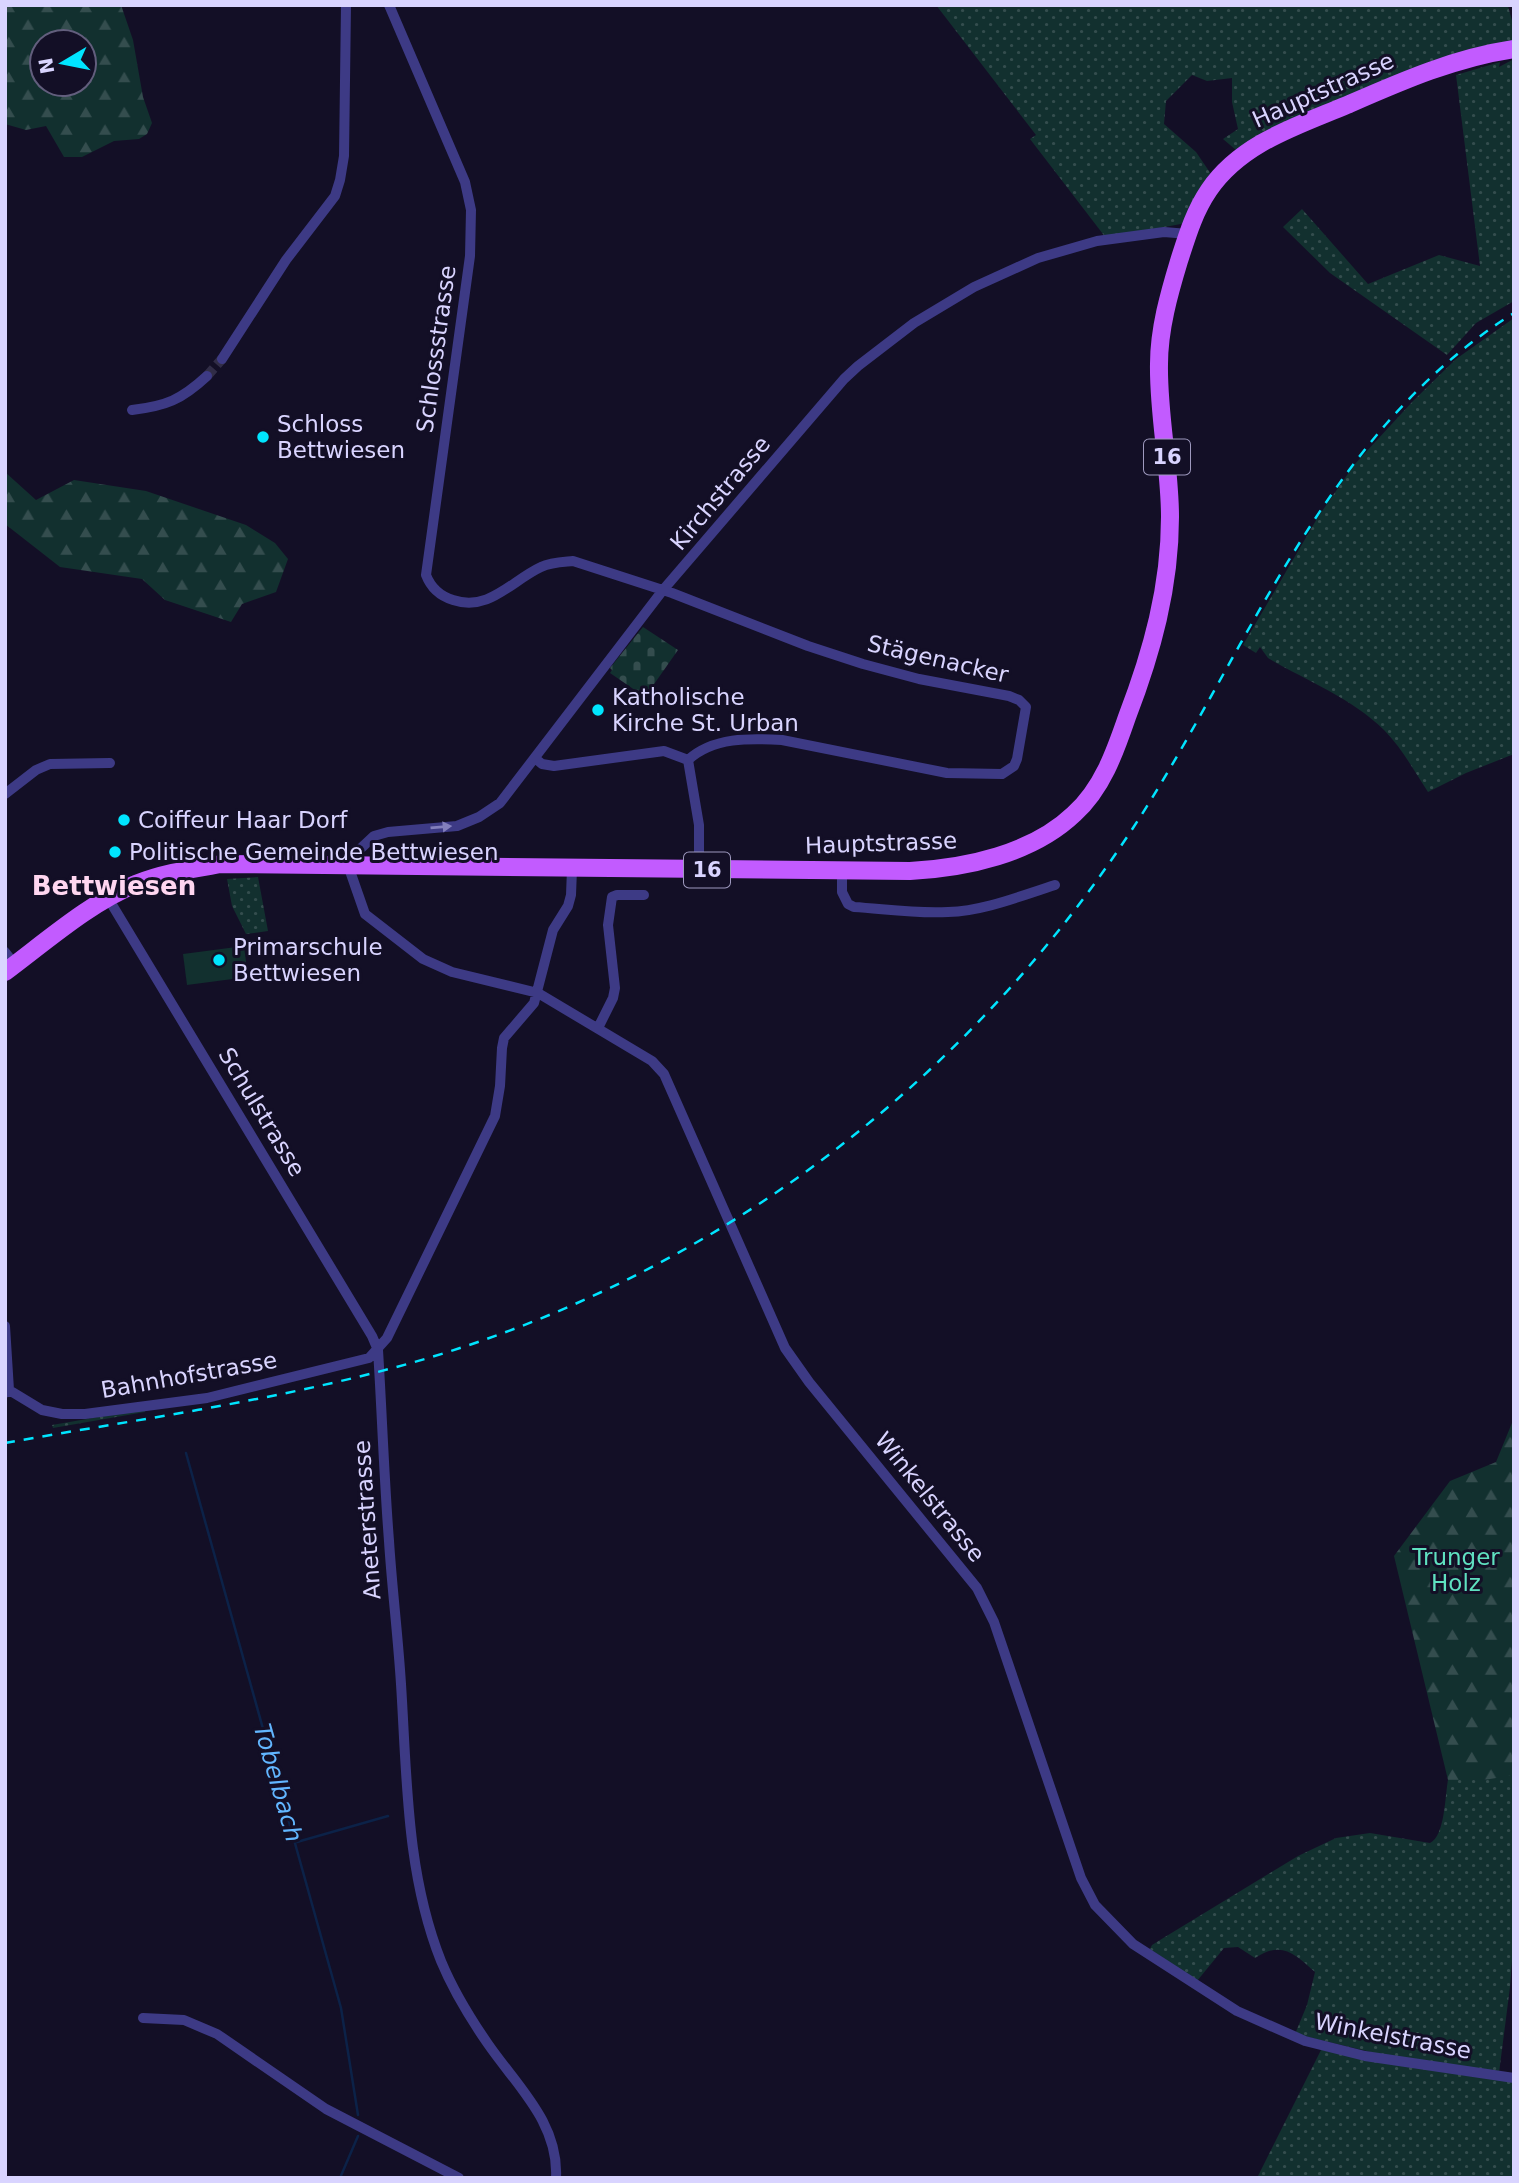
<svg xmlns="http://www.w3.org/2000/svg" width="1519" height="2183" font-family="'DejaVu Sans',sans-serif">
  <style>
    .green { fill: url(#green-dots) }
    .forest { fill: url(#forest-firs); fill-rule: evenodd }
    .cemetery { fill: url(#cemetery-stones) }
    .pitch { fill: #12302f }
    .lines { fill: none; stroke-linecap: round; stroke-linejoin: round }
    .stream { stroke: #0c2248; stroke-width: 2.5 }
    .street-tunnel { stroke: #312d47; stroke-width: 10; stroke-dasharray: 10 5; stroke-linecap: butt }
    .street { stroke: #3d3a85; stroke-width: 10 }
    .primary { stroke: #c25bff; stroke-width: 18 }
    .rail { stroke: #00e5ff; stroke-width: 2.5; stroke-dasharray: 10 9; stroke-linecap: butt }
    .oneway { fill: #837fbc }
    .poi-dot { fill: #00e5ff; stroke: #130f26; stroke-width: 2.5 }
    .labels { text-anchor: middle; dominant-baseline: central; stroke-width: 6; stroke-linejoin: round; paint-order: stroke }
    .shield { fill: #130f26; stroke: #9e99be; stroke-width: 2 }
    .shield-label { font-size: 21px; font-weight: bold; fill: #d9d4ff }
    .street-label { font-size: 23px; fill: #d9d4ff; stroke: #130f26 }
    .poi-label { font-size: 23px; fill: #d9d4ff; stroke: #130f26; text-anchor: start }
    .park-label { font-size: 23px; fill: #5fe0c0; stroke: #130f26 }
    .water-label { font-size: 24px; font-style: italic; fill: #62b6ff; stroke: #130f26 }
    .quarter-label { font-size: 26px; font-weight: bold; fill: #ffd6f0; stroke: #130f26 }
  </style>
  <defs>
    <pattern id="green-dots" width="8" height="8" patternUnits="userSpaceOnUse" patternTransform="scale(1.75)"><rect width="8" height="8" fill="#12302f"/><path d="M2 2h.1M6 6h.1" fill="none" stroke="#344d4e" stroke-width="1.8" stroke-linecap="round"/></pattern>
    <pattern id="forest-firs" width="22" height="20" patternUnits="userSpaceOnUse" patternTransform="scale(1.75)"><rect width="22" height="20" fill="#12302f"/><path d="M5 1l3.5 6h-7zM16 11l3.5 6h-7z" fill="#344d4e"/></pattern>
    <pattern id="cemetery-stones" width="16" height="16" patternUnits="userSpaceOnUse" patternTransform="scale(1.75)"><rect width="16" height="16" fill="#12302f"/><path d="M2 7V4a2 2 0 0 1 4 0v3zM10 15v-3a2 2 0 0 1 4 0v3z" fill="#344d4e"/></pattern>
  </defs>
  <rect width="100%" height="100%" fill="#130f26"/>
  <path class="green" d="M936,5H1511L1508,6L1514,28V42L1236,150L1223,139L1238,129L1232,102V78L1207,81L1192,75L1166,101L1164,124L1196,152L1211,174L1186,223L1106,238L1030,139L1036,135Z
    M1514,59V301L1476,323L1447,355L1330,273L1283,227L1302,209L1368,284L1439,255L1480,266L1456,75L1500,62L1499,67Z
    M1514,318V754L1466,773L1428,792C1414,771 1402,748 1384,730C1352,698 1307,681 1268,658L1260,647L1256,653L1243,645L1318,517L1354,465L1413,401L1456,359Z
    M258,877L268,931L246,934L232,906L227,879Z
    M145,1409V1412L53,1428L52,1425Z
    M1504,1775H1514V1934L1510,1987L1499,2073L1392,2057L1295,2034L1307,2005L1315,1972C1295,1954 1282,1940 1255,1958L1238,1947L1224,1948L1197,1981L1150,1949L1152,1945L1160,1940L1298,1856L1336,1838L1370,1833L1430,1843C1445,1836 1445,1796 1448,1780H1484Z
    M1322,2048L1514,2081V2178H1257Z"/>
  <path class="forest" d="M5,5H121L133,40L143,97L152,123L147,134L139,139L114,141L82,157H64L46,126L26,130L5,124ZM42,42H84V84H42Z
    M5,472L36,500L74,480L146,491L246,525L275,543L288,559L276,592L242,604L231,622L165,600L142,579L60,567L5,524Z
    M1514,1418V1775L1484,1780H1448L1394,1556L1450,1481L1496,1462Z"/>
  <path class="cemetery" d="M643,627L678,650L645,697L610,673L612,670L610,668Z"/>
  <path class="pitch" d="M244,946L248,977L187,985L183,954Z"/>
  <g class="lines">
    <path class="stream" d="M186,1453L341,2008L358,2115
      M297,1842L388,1816
      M340,2178L358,2136"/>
    <path class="street-tunnel" d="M207,376L222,359"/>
    <path class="street" d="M389,5L465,182L471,210L470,256L426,575C431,588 440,596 453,600C489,612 511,581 541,567C551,562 562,562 573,561L672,593L808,646L863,664L919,679L1009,696L1019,700L1026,707L1017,759L1014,766L1002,774L947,773L782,740C750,738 713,737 688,760
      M1188,234L1164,232L1097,241L1038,258L974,287L914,323L858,366L844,379L663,590L500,803L479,817L457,826L388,832L374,836L358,851L350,871L365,914L423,959L452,972L538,993L652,1061L664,1074L785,1348L809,1382L977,1588L994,1622L1081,1878L1095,1905L1133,1944L1237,2011L1305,2041L1365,2056L1514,2078
      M222,359L286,260L335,196L340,180L344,156L346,5
      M132,410C166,406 181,400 207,376
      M536,759L542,764L554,766L664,751L688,760L699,825V870
      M5,794L36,770L50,764L110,763
      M842,871V892L848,904L854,907C885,909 917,914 948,912C984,911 1020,896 1055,885
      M108,898L372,1336L378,1350C382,1413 384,1477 389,1541C392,1588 398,1636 401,1684C407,1777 406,1873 441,1961C453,1990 470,2018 488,2044C517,2086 559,2123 556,2178
      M5,952L15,965
      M598,1028L613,998L615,988L608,925L612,897L617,895H644
      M5,1326L9,1390L5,1393
      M9,1390L42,1410L62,1414H85L207,1398L369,1358L387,1338L495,1116L500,1086L502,1048L504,1038L534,1003L553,930L568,906L571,895L572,869
      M143,2018L184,2020L217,2034L326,2109L459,2178"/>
    <path class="primary" d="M5,972C44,943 92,901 136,884C163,873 192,869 221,864L910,871C966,868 1032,854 1074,814C1102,789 1115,752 1127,717C1152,652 1170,587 1170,517C1170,466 1158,415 1159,364C1159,329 1169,294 1179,261C1187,236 1194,212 1209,190C1241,143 1297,126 1347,105C1402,81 1454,58 1514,49"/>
    <path class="rail" d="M5,1443C145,1418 288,1399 425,1359C735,1267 993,1062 1160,785C1262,616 1340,422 1514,313"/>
  </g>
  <defs><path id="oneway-solid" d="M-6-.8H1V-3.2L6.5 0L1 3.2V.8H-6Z" transform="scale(1.75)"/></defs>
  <use class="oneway" href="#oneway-solid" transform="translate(441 827) rotate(-5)"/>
  <g class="poi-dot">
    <circle cx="263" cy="437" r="7"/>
    <circle cx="598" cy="710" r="7"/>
    <circle cx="124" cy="820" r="7"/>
    <circle cx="115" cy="852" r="7"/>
    <circle cx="219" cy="960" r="7"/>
  </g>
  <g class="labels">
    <g class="shield">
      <rect x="1144" y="439.5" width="46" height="35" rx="5"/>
      <rect x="684" y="852.5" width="46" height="35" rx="5"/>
    </g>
    <g class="shield-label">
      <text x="1167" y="457">16</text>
      <text x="707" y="870">16</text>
    </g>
    <g class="street-label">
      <text transform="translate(1323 90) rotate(-24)">Hauptstrasse</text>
      <text transform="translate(436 349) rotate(-82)">Schlossstrasse</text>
      <text transform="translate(720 493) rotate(-50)">Kirchstrasse</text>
      <text transform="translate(938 659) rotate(13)">Stägenacker</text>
      <text transform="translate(881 843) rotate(-2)">Hauptstrasse</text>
      <text transform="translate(262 1112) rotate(59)">Schulstrasse</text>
      <text transform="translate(189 1375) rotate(-10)">Bahnhofstrasse</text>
      <text transform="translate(930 1497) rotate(51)">Winkelstrasse</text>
      <text transform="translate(367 1520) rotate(-94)">Aneterstrasse</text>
      <text transform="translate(1393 2036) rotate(11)">Winkelstrasse</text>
    </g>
    <g class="poi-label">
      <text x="277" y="424">Schloss<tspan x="277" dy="26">Bettwiesen</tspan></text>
      <text x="612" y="697">Katholische<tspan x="612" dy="26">Kirche St. Urban</tspan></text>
      <text x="138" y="820">Coiffeur Haar Dorf</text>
      <text x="129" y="852">Politische Gemeinde Bettwiesen</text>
      <text x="233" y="947">Primarschule<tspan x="233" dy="26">Bettwiesen</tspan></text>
    </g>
    <g class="park-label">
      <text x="1456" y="1557">Trunger<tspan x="1456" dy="26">Holz</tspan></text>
    </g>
    <g class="water-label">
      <text transform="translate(278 1783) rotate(74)">Tobelbach</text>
    </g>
    <g class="quarter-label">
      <text x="114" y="886">Bettwiesen</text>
    </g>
  </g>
  <rect width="1519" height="2183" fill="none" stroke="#d9d4ff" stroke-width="14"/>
  <g transform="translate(63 63) rotate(260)"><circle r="33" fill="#130f26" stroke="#625e7d" stroke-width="2"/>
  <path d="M0-5L12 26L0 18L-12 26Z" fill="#00e5ff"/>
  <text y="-10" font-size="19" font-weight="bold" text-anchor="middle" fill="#d9d4ff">N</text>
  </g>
</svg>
